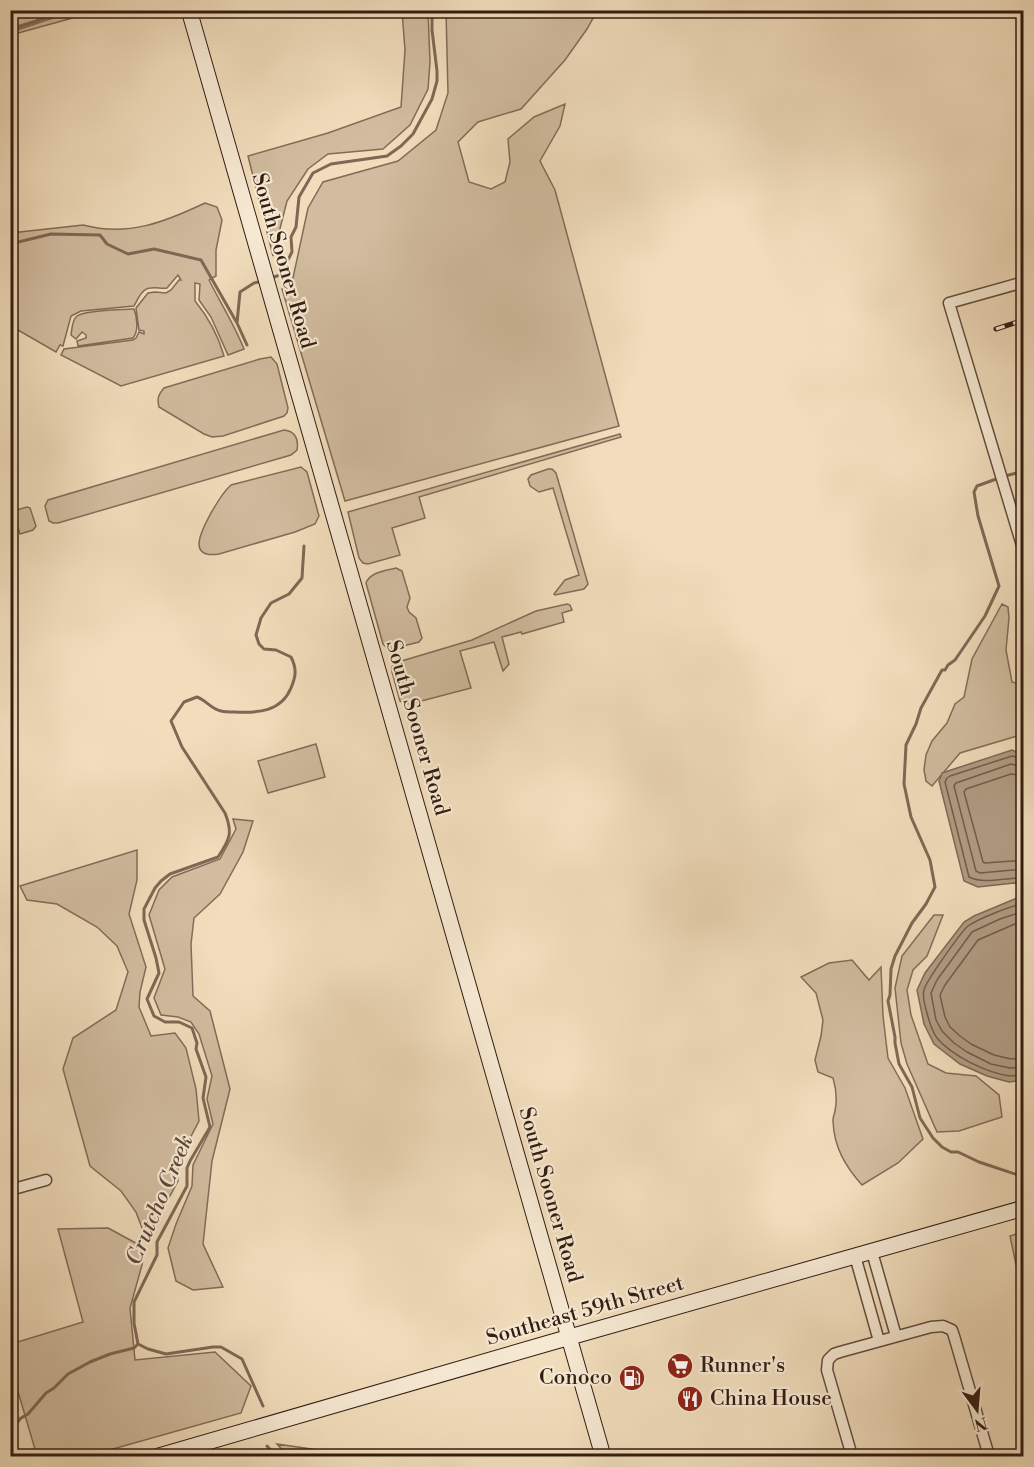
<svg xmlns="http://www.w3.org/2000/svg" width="1034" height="1467" font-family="'Libre Bodoni',serif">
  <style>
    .green { fill: #d1bc9f; stroke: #826c58; stroke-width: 1.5 }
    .water { fill: #b09b82; stroke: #7e6855; stroke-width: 1.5 }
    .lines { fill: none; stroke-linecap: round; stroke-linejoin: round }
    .shore { stroke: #725c4a; stroke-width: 1.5 }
    .stream { stroke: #7e6855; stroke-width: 3 }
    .minor-casing { stroke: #624c3c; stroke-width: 13 }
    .secondary-casing { stroke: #331c12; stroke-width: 17 }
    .minor { stroke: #f6e9d3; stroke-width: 10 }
    .secondary { stroke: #f6e9d3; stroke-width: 15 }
    .rail-casing { stroke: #331c12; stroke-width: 5 }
    .rail { stroke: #f6e9d3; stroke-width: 3; stroke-dasharray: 9; stroke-linecap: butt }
    .labels { text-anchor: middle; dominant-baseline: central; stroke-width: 4.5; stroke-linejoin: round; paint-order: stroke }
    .street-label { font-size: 21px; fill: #331c12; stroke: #f6e9d3 }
    .poi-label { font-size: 21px; fill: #331c12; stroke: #f6e9d3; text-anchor: start }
    .water-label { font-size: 22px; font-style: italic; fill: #5f4839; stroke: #f6e9d3 }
  </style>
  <rect width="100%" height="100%" fill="#f1ddbc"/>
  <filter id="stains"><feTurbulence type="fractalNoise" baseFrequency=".00333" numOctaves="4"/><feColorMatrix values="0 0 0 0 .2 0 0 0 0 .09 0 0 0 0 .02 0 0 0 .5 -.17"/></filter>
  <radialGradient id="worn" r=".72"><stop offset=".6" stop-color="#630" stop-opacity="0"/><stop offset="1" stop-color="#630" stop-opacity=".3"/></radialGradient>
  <path class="green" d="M11,10H66V11L11,28Z
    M74,11H98L11,35V32Z
    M402,11H428L430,62L428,89L410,125L383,149L328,154L308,169L287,201L273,256L248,156L328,133L401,107L405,50Z
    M446,11H597L587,29L565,60L521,109L478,122L458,142L469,182L491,189L505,182L510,162L508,139L534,117L565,104L560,126L540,161L555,190L619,426L345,501L282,289L293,278L308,208L323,182L398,161L436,130L448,93Z
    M205,203L217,207L222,220L216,250V276L209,280C221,304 234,324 244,349L228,355L211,317L199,300L200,284L195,283V301C209,318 218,335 224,356L121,386L61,355L64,349L133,340L136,338L139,332L144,334V331L139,330L136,308L148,293L155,292L166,293L171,290L179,280H181L178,275L167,288C161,289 157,287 151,288C142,288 138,299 134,306L81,311L71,316L63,346L60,345L56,352L11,326V233L83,225C128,237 165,222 205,203Z
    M132,309H134C137,317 139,331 133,338L78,346L77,341L86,338V335L82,332L76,339L71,335C72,329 72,320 77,316C86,310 120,310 132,309Z
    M271,357L277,364L288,408L287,413L284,416L223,436L212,437L204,434L159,407C157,399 158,395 164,388L260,359Z
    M284,430C295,431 299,439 297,450L291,455L58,523H53L49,521L45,506L48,500Z
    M620,434L621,437L419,497L425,518L392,528L400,555L368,564L363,563L359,558L348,512Z
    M301,467L307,472L319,516L315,524L295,532L219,554C185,559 203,528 211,513C217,503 222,493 231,485Z
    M548,469H552L556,473L588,584L584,589L555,595L554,594L565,580L579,575L553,488L539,492L530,486L528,479L531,475Z
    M27,507L30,508L36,526L33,530L20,534L13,511Z
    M396,568L402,571L410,598L407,607L409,612L416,618L422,638L419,642L391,649L387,648L383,644L366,583C370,572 385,571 396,568Z
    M567,604L570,605L572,610L562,613L564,622L522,634L521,632L502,637L509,664L503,671L494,642L460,651L471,688L410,704L403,703L400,701L392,672V667L395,663L472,640L536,611Z
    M1002,604L1008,607L1009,618L1006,650L1012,682L1023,685V727L1017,736L960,753L932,786L926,781L924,770L926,755L932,741L947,723L955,704L964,697L972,659Z
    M316,744L325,777L268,793L258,761Z
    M233,819L253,821L243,852L220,894L194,918L191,944L193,996L210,1011L230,1089L212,1161L203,1244L223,1287L193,1290L176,1281L168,1248L176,1224L192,1186L193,1165L213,1124L207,1099L212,1076L199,1034L191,1022L178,1017L161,1015L154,998L165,969L149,915L159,890L172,877L220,859L236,829Z
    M137,850V880L129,914L146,967L140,992L139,1007L151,1036L175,1033L186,1048L196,1089L199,1121L178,1161V1181L158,1218L144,1233L136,1212L121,1191L90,1166L63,1069L73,1038L116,1010L128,972L117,946L97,927L57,904L27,900L20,886Z
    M934,915H943L927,956L913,970L907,990L911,1015L928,1064L946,1073L976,1076L999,1095L1002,1117L959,1131L937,1132L907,1064L901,1043L895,988L902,956Z
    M852,960L869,980L881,967L883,1016L888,1058L905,1088L923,1139L898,1163L862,1185C845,1166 834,1147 833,1121C833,1116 834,1116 835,1111C837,1101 836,1088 833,1078L818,1072L815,1060L821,1036L823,1020L816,993L801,977L829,963Z
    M108,1228L145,1248L142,1265L130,1308L135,1360L215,1352L251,1386L241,1413L88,1456H37L11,1368V1344L83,1322L58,1229Z
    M1023,1232H1024L1023,1298L1010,1236Z
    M277,1444L360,1456H288Z"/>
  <path class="water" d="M1012,750L1023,755V884L1014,883L978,887L964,881L939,781L942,773L948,771Z
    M1017,898H1023L1024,1080L1009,1082L987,1076L960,1064L934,1044L924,1024L917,990L925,973L964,922L974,916Z"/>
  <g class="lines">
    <path class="shore" d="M1024,759L1012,756L950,776L947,778L945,782L969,877C985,885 1006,877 1024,878
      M1024,767L1011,764L956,783L954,786L976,871L980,873L1013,870H1024
      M1024,776L1011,774L966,789L964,792L983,862L985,863L1012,861H1024
      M1024,904C1012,905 978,919 968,926C961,932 926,981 924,990C922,997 925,1006 927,1013C929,1021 932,1031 937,1038C952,1056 987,1073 1010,1076C1014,1076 1019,1075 1024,1075
      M1024,911L1000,919L972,932L937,980L931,993L936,1020L942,1031L954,1043L967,1052L991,1064L1010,1068L1024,1067
      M1024,920L978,940L945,985L940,995L945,1017L950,1027L960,1036L971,1044L994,1055L1011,1059L1024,1058"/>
    <path class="stream" d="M10,30L70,10
      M10,244L51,234L100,235L107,244L128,254L154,249L201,260L237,323L247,345
      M271,278L280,275L292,252L291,237L296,227L299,197L313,173L331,164L387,156L401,146L413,134L432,99L437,81V71L432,30V10
      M237,323L240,292L254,283L262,281
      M1005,476L1024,471
      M999,478L977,486L974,492L978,516L999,586L985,616L955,660L948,665L945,670H942L921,708L916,724L906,745L904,784L911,817L930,860L935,887L926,904L912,923L895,956L891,969L890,995L888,1001L895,1037V1043L899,1064L912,1087L920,1118L933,1138L942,1147L951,1152H958L979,1162L1024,1177
      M263,1406L242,1359L221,1347H213L166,1354L148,1349L138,1344L134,1323V1302L157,1255V1242L187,1186V1168L190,1161L210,1127L203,1098L206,1077L196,1049L197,1043L192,1028L179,1022H165L154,1016L147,999L159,973L156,958L144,920V909L155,888L161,881L170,874L218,857C230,839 233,833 225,813L182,747L171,721L184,702L197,697C206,700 211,709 221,711C225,712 230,712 235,712C258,713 281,712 291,688C296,676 297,669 291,657L276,650L264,649L259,644L256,635L261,618L271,603L289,594L302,578L304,546
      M10,1431L21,1418L28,1414L46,1393L54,1388L68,1374L90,1362L110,1354L134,1348L138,1344
      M267,1446L276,1456"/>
    <g class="minor-casing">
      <path id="minor" d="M1024,282L949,303L1024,552
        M10,1190L46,1180
        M872,1252L896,1336
        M855,1256L879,1341
        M852,1456L827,1370L828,1360L834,1354L840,1352L931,1327L943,1326L952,1330L954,1336L989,1456"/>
    </g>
    <g class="secondary-casing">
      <path id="secondary" d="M189,10L603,1456
        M159,1456L549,1343L1024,1208"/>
    </g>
    <use href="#minor" class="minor"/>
    <use href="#secondary" class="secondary"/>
    <g class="rail-casing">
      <path id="rail" d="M996,329L1024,320"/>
    </g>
    <use href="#rail" class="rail"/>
  </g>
  <defs>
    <g id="supermarket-disc" transform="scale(1.35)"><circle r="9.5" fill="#8f2418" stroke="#f6e9d3"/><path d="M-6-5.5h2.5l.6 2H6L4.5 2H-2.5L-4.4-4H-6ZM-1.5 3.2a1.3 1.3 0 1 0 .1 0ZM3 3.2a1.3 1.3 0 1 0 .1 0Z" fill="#fff"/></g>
    <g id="fuel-disc" transform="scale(1.35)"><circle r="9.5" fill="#8f2418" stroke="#f6e9d3"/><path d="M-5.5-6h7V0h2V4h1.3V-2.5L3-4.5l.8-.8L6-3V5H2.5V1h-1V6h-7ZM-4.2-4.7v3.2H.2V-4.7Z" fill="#fff"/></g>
    <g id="restaurant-disc" transform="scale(1.35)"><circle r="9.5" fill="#8f2418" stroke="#f6e9d3"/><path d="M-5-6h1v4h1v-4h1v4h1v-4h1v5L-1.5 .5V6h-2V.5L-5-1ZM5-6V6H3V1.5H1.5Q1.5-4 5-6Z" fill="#fff"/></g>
  </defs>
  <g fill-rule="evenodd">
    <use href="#supermarket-disc" x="680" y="1366"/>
    <use href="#fuel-disc" x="632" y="1378"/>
    <use href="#restaurant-disc" x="690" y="1399"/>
  </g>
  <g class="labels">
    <g class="street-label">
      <text transform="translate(283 261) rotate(74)">South Sooner Road</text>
      <text transform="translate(417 728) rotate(74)">South Sooner Road</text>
      <text transform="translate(550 1195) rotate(74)">South Sooner Road</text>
      <text transform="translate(585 1311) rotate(-16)">Southeast 59th Street</text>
    </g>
    <g class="poi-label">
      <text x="700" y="1366">Runner's</text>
      <text x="612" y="1378" text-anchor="end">Conoco</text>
      <text x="710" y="1399">China House</text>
    </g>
    <g class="water-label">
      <text transform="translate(160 1200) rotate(-67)">Crutcho Creek</text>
    </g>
  </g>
  <rect width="1034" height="1467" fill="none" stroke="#f1ddbc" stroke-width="36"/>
  <rect x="12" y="12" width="1010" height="1443" fill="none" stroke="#331c12" stroke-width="3"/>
  <rect x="18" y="18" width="998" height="1431" fill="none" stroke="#331c12" stroke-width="1.5"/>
  <g transform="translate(977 1410) rotate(164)" stroke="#f6e9d3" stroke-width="4.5" paint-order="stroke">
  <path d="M0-4.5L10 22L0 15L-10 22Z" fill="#331c12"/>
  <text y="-9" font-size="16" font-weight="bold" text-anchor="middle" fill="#331c12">N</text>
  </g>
  <rect width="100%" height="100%" filter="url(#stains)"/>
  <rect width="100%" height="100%" fill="url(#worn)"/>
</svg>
